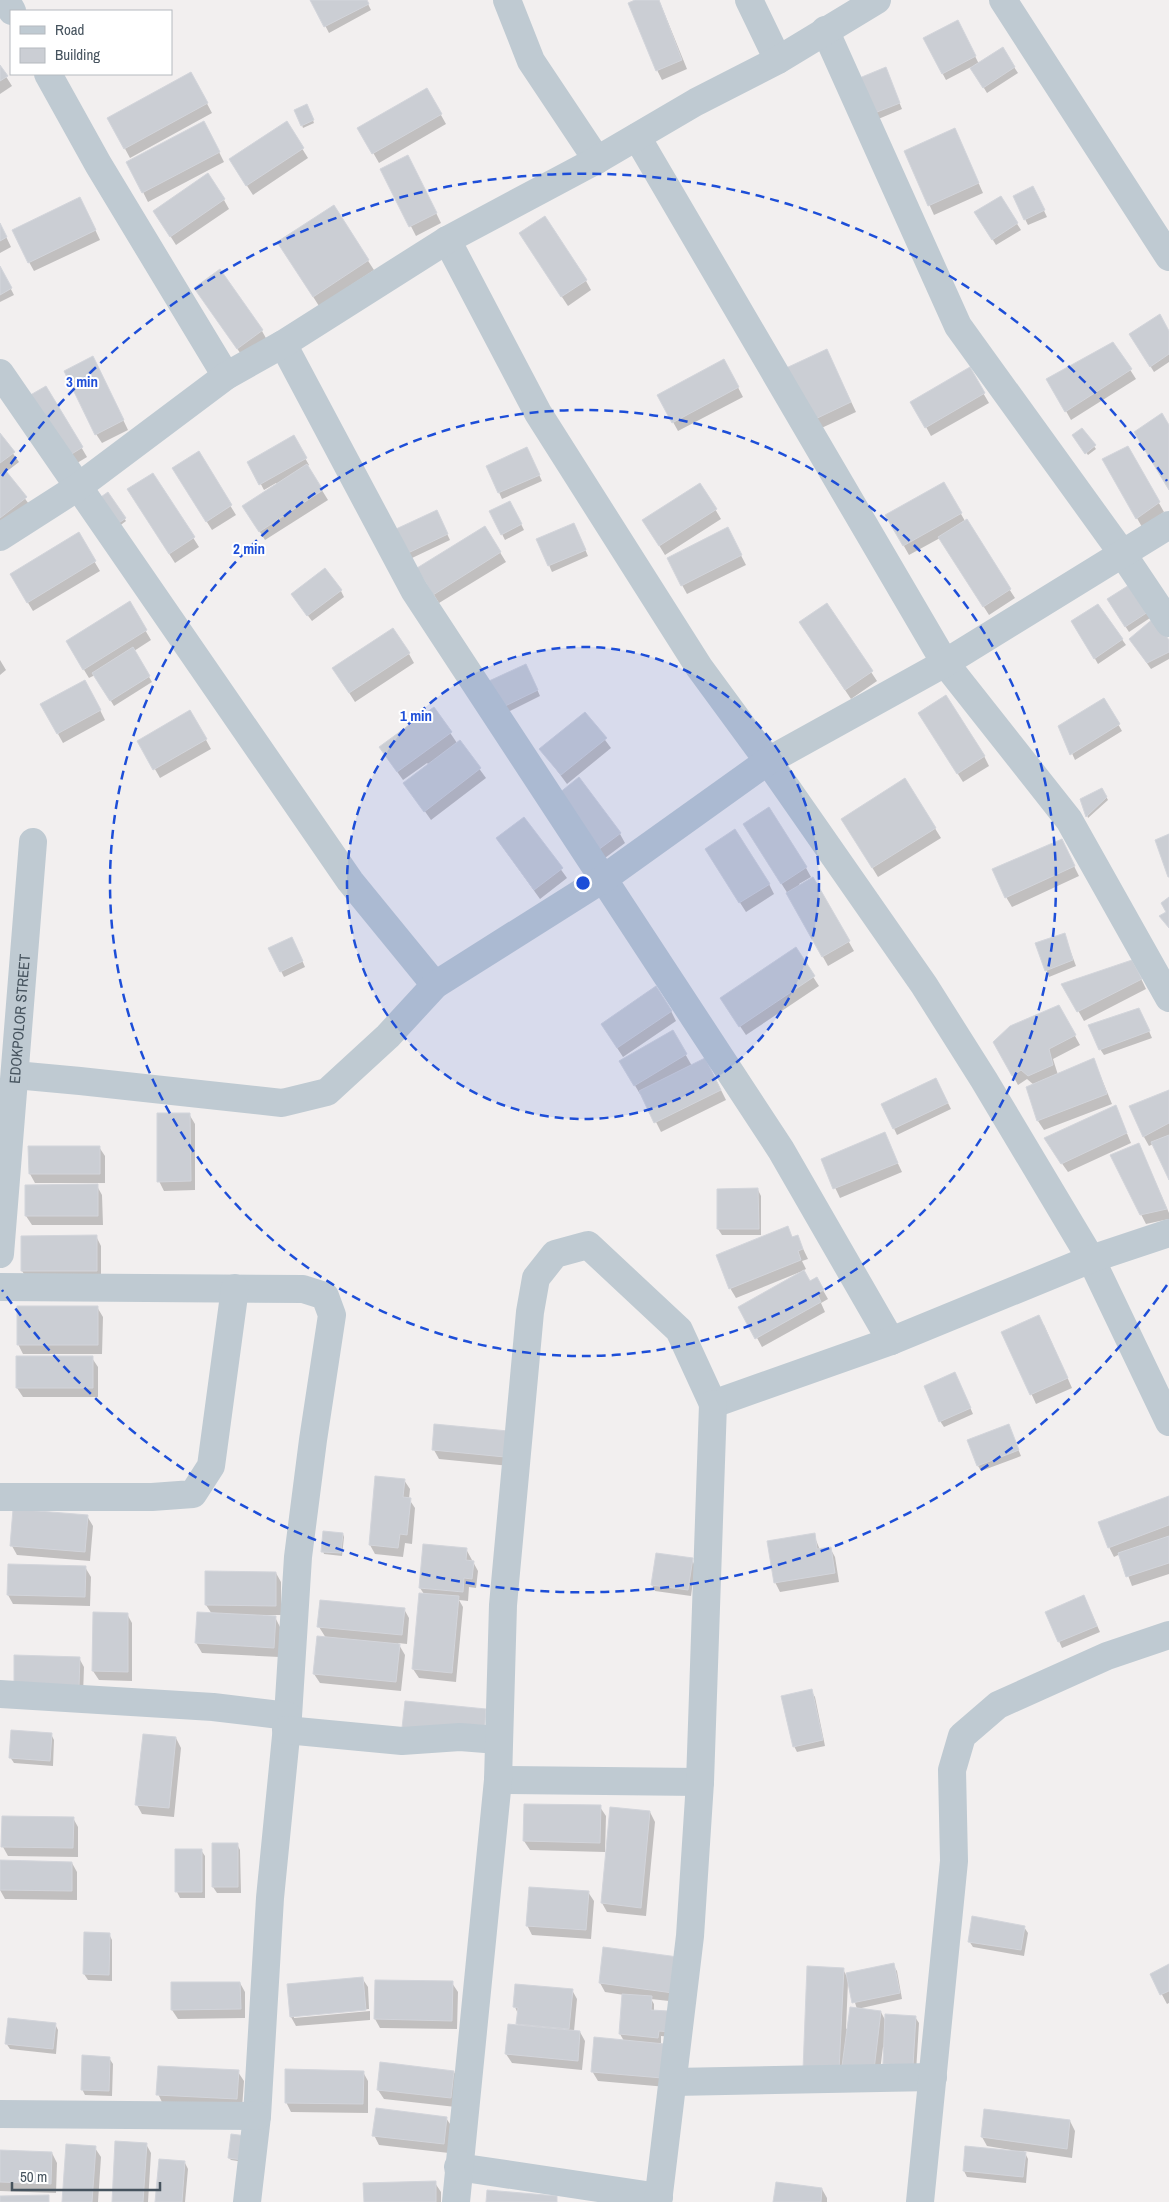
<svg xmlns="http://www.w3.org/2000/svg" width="1169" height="2202" font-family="'Archivo Narrow',sans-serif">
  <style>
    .shadow { fill: #0003 }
    .building { fill: #cbced4; stroke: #d3d5db }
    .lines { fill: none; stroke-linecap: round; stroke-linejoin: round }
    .minor { stroke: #bfcad2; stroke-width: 28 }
    .ring { fill: none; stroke: #1d4ed8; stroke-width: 2.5; stroke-dasharray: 9 6 }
    .labels { text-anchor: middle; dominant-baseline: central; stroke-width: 4; stroke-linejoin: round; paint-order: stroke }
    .street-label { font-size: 15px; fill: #46535e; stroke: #fff }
    .centre { fill: #1d4ed8; stroke: #fff; stroke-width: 2.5 }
    .ring-label { font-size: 15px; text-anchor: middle; font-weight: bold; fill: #1d4ed8; stroke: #fff; stroke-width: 4; stroke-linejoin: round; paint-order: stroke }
  </style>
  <rect width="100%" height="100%" fill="#f2efef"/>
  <path class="shadow" d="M312,0H366L371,10L329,33Z
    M638,0H659L687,69L662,80L657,70Z
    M957,21L979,64L1014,67L1018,73L987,93L971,67L946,80L924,39Z
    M0,67L12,86L0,94Z
    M888,75L902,109L876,120L873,114Z
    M196,83L212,113L130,158L109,119Z
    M427,90L446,124L379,163L359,128Z
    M308,108L314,123L303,128L302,125Z
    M286,123L308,158L253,195L236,169Z
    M955,130L983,193L934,215L905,151Z
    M209,132L224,162L148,202L143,192Z
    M413,166L441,223L416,236L382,170Z
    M1036,194L1047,217L1028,225L1025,219Z
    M1000,197L1021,230L996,245L976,213Z
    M224,200L229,209L176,245L160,220Z
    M333,207L374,270L319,306L284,251Z
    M85,208L100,240L34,271L29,262Z
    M0,224L11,247L0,253Z
    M526,243L586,281L591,290L568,306Z
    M0,268L14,295L0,302Z
    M201,297L262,331L267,340L243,357Z
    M1169,333V362L1154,372L1134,340Z
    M1113,343L1136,379L1071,420L1048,379Z
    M827,351L856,412L815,431Z
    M98,367L128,430L102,443L96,434Z
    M969,369L989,403L931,436L912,402Z
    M729,370L743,397L678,431L673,422Z
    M46,387L87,457L64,471Z
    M1082,430L1096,449L1088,455L1075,438Z
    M0,435L19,462L6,472L31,507L0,531Z
    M293,437L309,465L307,466L328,500L265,540L249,515L277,485L276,483L264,490L249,462Z
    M1127,447L1164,512L1142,527L1104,460Z
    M198,453L236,515L212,530L179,478Z
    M530,455L542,481L502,499L487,466Z
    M153,474L199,547L175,563L134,499Z
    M700,484L721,519L665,555L649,529Z
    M944,484L965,521L1015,598L989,615L940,538L909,555L887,516Z
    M108,494L126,521L118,527Z
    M513,508L524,530L505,540L502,534Z
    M439,517L450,540L412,558L409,553Z
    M574,524L588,556L552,572L538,540Z
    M485,528L506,562L439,603L418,569Z
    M78,534L100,571L33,611L11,575Z
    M732,538L746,565L687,594L682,585Z
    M1133,584L1153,616L1129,632L1112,606Z
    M341,591L344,597L312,621L296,600Z
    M129,603L151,640L134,651L152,682L114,706L95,675L89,678L67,642Z
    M827,605L877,681L851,699L806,632Z
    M1098,606L1126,645L1098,664L1073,621Z
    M1130,639L1169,642V659L1151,669Z
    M409,654L414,663L355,702L339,677Z
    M0,660L6,670L0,675Z
    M529,671L540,696L506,713L502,707Z
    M90,690L105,720L63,743L58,734Z
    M1104,700L1122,731L1075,760L1060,727Z
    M434,709L457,743L459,741L486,778L431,820L405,783L429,765L427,763L403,780L386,756Z
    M190,711L211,749L160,778L139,741Z
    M585,713L611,748L567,784L541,749Z
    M925,722L984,756L989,766L963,782Z
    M905,780L941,838L878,877L848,828Z
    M1102,789L1108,800L1088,818L1082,800Z
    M565,803L620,834L625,843L605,858Z
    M524,818L567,878L540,899L497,839Z
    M750,834L806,868L811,877L799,884L800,886L813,879L854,951L828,966L788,894Z
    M1066,850L1079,876L1012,907L1006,897Z
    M712,859L769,884L774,894L746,912Z
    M1064,934L1076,966L1049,977L1037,944Z
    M295,944L305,967L284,977L270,949Z
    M795,949L819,986L746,1035L727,1007Z
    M1137,970L1146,989L1084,1021L1063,984Z
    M1059,1007L1080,1045L1053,1059L1058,1075L1094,1060L1112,1104L1044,1130L1038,1121L1028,1088L1034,1085L1027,1079L1018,1085L995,1042Z
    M671,1011L676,1021L623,1057L608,1034Z
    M1142,1015L1152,1038L1104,1055L1100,1049Z
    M672,1031L692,1066L710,1068L726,1100L661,1132L642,1094H640L621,1062Z
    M939,1085L951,1109L897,1135L883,1105Z
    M1169,1092V1177L1153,1144L1149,1146L1144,1137L1131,1107Z
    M1116,1107L1131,1143L1068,1172L1051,1148Z
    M189,1114L195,1124V1190L164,1191L159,1181Z
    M884,1134L902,1172L840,1198L822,1160Z
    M1139,1144L1169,1213V1219L1146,1224L1111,1156Z
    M99,1147L105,1156V1183H35L30,1174Z
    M97,1186L102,1195L103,1225H32L26,1216Z
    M758,1190L761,1196V1235H722L718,1229Z
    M787,1228L793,1238L797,1236L808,1259L802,1261L806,1269L802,1271L809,1282L816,1278L828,1299L821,1303L825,1312L762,1347L740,1307L801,1273L800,1272L736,1298L730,1288Z
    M96,1236L101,1246V1280H28L22,1271Z
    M97,1307L103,1317L102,1354H23L18,1344Z
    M1044,1325L1072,1388L1036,1404L1003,1332Z
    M92,1358L98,1367V1397H23L17,1388Z
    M958,1380L973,1414L944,1427L940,1421Z
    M1008,1425L1021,1456L981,1471L978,1466Z
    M507,1432L510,1466L439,1459L434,1450Z
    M404,1480L410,1489L409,1499L415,1508L412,1544L405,1543L403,1557L375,1554L370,1545Z
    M1169,1497V1574L1132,1586L1120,1554L1114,1557L1109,1547Z
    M87,1516L93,1526L90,1561L17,1555L12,1546Z
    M343,1534L344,1537L342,1556L324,1554L323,1551Z
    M814,1535L820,1550L830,1548L835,1557L839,1582L780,1592L775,1582Z
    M466,1549L478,1571L476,1588L469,1587L468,1601L459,1600L463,1607L456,1682L419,1678L413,1669L424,1594L420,1588Z
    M692,1560L695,1566L691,1596L655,1591L652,1585Z
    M9,1565L85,1567L91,1577L90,1606L13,1604L8,1595Z
    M276,1573L281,1582V1615H263V1617H275L280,1627L279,1657L202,1653L196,1643L198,1613L212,1614L206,1605Z
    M1084,1596L1100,1632L1062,1648L1046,1612Z
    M404,1609L409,1618L407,1644L398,1643L405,1655L401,1691L320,1683L314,1674L326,1638L319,1627Z
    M94,1614H127L132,1623V1681L99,1680L93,1671Z
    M79,1658L84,1667L83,1695L20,1694Z
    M811,1691L815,1697L825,1746L797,1752L794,1746Z
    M51,1734L54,1740L53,1766L14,1763L10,1757Z
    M176,1738L181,1748L174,1817L142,1814L137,1805Z
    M600,1807L606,1816L605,1852L530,1850L524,1841Z
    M650,1812L655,1822L646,1916L607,1912L602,1903Z
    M73,1818L78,1827V1857L8,1856L3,1847Z
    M237,1844L240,1850L241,1893H217L213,1887Z
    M201,1850L205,1856V1898H180L177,1892Z
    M0,1861L72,1863L77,1872V1900L5,1899L0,1890Z
    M588,1892L594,1901L591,1939L532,1935L527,1925Z
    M1024,1927L1028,1933L1024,1956L973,1947L969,1941Z
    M85,1933L109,1934L112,1940V1981L88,1980L84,1974Z
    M893,1965L897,1971L902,1999L857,2009L848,1981L846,2029L881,2012L886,2022L915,2017L919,2023L916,2072L887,2070L884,2064L885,2047H883L879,2079H810L843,1969L846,1975Z
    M1169,1965V2003L1167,2004L1151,1974Z
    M682,1968L678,2002L651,1999L654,2004V2011L672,2037L661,2036V2044L667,2087L598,2081L592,2071L624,2041L620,2034L624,1995L605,1992L600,1983Z
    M362,1978L368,1987L369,2009L294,2016V2018L370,2011V2020L296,2026L291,2017Z
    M240,1983L245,1992V2018L178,2019L172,2010Z
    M452,1983L458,1992L457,2029L380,2028L375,2019Z
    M572,1990L577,1999L574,2031L580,2032L585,2041L582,2070L512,2063L506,2054L519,2026L517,2023L518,2014L515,2007Z
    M55,2024L58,2030L56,2054L10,2049L6,2043Z
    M109,2058L113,2064L112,2096L85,2095L82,2089Z
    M238,2072L244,2081L242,2108L163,2104L158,2094Z
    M363,2072L368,2081V2113L291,2112L286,2102Z
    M454,2072L459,2081L456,2107L384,2099L378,2090Z
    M446,2118L452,2127L449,2153L379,2145L374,2135Z
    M1070,2121L1075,2131L1072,2158L1024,2151L1028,2159L1026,2183L967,2177L964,2171L1011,2152V2150L987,2146L982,2137Z
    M245,2137L244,2162L231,2160L229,2158Z
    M146,2144L151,2153L148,2202H113Z
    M95,2148L101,2157L98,2202H63Z
    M0,2151L52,2153L57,2163L56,2193L0,2191Z
    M185,2163L188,2169L185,2202H156Z
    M435,2183L441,2192V2202H365Z
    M822,2189L827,2198V2202H775Z"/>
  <path class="building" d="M310,0H367L369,4L324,27Z
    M635,0H659L682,60L656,71L628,3Z
    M958,20L976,56L942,74L923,38Z
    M1003,47L1015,67L983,88L970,68Z
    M0,65L8,76L0,81Z
    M886,67L900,103L872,114L857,79Z
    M191,72L208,103L124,149L107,118Z
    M427,88L442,114L372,154L357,128Z
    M307,104L314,120L301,126L294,110Z
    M204,121L220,152L142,193L126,162Z
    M287,121L304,148L246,186L229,159Z
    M955,128L979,183L928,206L904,151Z
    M408,155L437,213L409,227L380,169Z
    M208,173L225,199L170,237L153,211Z
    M1033,186L1045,210L1024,220L1013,196Z
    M1001,196L1018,223L992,240L974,212Z
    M80,197L96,230L28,263L12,230Z
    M334,205L369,260L313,297L277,242Z
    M545,216L587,280L561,297L519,233Z
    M0,223L7,237L0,241Z
    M0,266L12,288L0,295Z
    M220,269L263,330L237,349L194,288Z
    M1160,314L1169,331V354L1150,367L1129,334Z
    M1113,342L1132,369L1065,412L1046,379Z
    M827,349L851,402L809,422L784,369Z
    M93,356L124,420L95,435L64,371Z
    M724,359L739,387L672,423L657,395Z
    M970,367L985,393L925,428L910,402Z
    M46,386L83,447L57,463L20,401Z
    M1162,413L1169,425V490L1134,432Z
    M1082,428L1096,445L1085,454L1072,435Z
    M0,433L15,452L0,463Z
    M294,435L307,458L259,485L247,462Z
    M1128,446L1160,502L1136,519L1102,459Z
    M527,447L540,475L498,493L486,466Z
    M199,451L232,505L206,522L172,468Z
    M307,464L323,490L259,532L242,506Z
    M6,471L27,497L0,518V475Z
    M153,473L195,537L169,554L127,489Z
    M944,482L962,513L903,546L885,515Z
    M700,483L717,509L659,546L642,520Z
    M108,492L126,518L116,525L98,499Z
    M510,501L522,524L501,535L489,511Z
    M437,510L448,534L408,553L396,529Z
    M967,519L1011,589L983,607L938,537Z
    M574,523L586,550L548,566L536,539Z
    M485,526L501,552L433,595L417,568Z
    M728,527L742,555L681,586L667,558Z
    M79,532L96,561L27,603L10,574Z
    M325,568L342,590L307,616L291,594Z
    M1134,582L1151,610L1125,627L1107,599Z
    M130,601L147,630L83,670L66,641Z
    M827,603L873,671L845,690L799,622Z
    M1098,604L1123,639L1094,659L1071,621Z
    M1154,618L1169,640V652L1147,663L1129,639Z
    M393,628L410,653L349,693L332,668Z
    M133,647L150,676L110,701L92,673Z
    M526,664L538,690L501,708L489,681Z
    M85,680L101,710L57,734L40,704Z
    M946,695L985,756L957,774L918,713Z
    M1104,698L1120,724L1070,755L1058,726Z
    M434,707L452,732L397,772L379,747Z
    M190,710L207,739L153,770L137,741Z
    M585,712L607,738L561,775L539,749Z
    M460,740L481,768L424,812L403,783Z
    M579,777L621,833L598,850L558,794Z
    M905,778L936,828L872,868L841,819Z
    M1102,788L1107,797L1086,817L1080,799Z
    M769,807L807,867L781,884L743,824Z
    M524,817L563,868L534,890L496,838Z
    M735,829L770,884L739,903L705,849Z
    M1169,834V877H1168L1155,840Z
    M1062,839L1075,866L1005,898L992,869Z
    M813,877L850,941L822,957L786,893Z
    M1169,897V928L1159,916L1166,912L1161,903Z
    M1065,933L1073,960L1045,971L1035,943Z
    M292,937L303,961L280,972L268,948Z
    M796,947L815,976L739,1027L720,998Z
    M1132,960L1142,979L1077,1012L1061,984Z
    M656,986L672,1011L617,1048L601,1024Z
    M1059,1005L1076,1035L1049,1049L1053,1065L1028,1076L1021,1070L1012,1076L993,1042L1010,1026Z
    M1139,1008L1150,1031L1099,1050L1088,1025Z
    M673,1030L687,1054L634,1086L619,1061Z
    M705,1058L721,1090L654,1123L639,1091Z
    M1094,1058L1107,1094L1037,1121L1026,1087Z
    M936,1078L948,1103L893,1129L881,1104Z
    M1169,1090V1123L1143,1137L1129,1106Z
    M1116,1105L1127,1133L1061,1164L1044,1138Z
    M157,1113H190L191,1181L157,1182Z
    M885,1132L898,1163L833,1189L821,1159Z
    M1169,1135V1180L1151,1142Z
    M1139,1143L1167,1209L1140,1215L1110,1155Z
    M28,1146H100V1174H29Z
    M98,1184V1216H25V1185Z
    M758,1188L759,1229H717V1189Z
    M788,1226L792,1237L798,1235L803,1249L798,1251L801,1260L729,1289L716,1255Z
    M97,1235V1271H21V1236Z
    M804,1270L810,1281L817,1277L824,1290L817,1293L821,1302L755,1339L738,1307Z
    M17,1306H98V1345H17Z
    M1039,1315L1068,1378L1030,1395L1001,1332Z
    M16,1356H93V1388H16Z
    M955,1372L971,1408L939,1422L924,1386Z
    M434,1424L508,1431L505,1457L432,1450Z
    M1009,1424L1019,1450L977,1466L967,1440Z
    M375,1476L405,1479L403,1497L411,1498L407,1535L400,1534L398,1548L369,1545Z
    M1169,1496V1525L1108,1548L1098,1522Z
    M13,1509L88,1515L85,1552L10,1546Z
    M323,1531L343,1533L341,1553L321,1552Z
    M815,1533L817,1549L831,1547L835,1573L774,1583L767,1541Z
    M1169,1536V1563L1126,1577L1118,1553Z
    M423,1544L467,1548L466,1560L474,1561L472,1579L464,1578L463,1592L419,1588Z
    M656,1553L693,1558L688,1590L651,1585Z
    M8,1564L86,1566L85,1597L7,1595Z
    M205,1571L276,1572V1606L205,1605Z
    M419,1593L459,1596L452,1673L412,1669Z
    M1084,1595L1097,1626L1058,1642L1045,1612Z
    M320,1600L405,1608L402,1635L317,1627Z
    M93,1612L128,1613V1672L92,1671Z
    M197,1612L276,1616L274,1648L195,1643Z
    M317,1636L400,1644L396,1682L313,1674Z
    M14,1655L80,1657L79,1686L14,1685Z
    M812,1689L823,1740L793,1747L781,1696Z
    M405,1701L486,1709L484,1736L402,1728Z
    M11,1730L52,1733L50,1761L9,1758Z
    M143,1734L176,1737L169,1808L135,1805Z
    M524,1804L601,1805L600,1843L523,1841Z
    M610,1807L650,1811L641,1908L601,1903Z
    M2,1816L74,1817L73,1848L1,1847Z
    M212,1843H238V1887H212Z
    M175,1849H202V1892H175Z
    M0,1860L72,1862V1891L0,1890Z
    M529,1887L589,1891L586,1930L526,1926Z
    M972,1916L1025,1926L1021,1950L968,1942Z
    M84,1932L110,1933L109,1975L83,1974Z
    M603,1947L678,1957L673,1993L599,1983Z
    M894,1963L900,1993L852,2003L846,1973Z
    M1169,1964V1991L1160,1995L1150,1974Z
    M807,1966L844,1968L839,2071L803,2070Z
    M363,1977L366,2010L290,2017L287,1984Z
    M375,1980L453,1981L452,2021L374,2019Z
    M171,1982H240L241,2009L171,2010Z
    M515,1984L573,1989L569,2029L516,2024L518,2008L513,2007Z
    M622,1994L652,1996L651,2010L668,2011L670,2032L659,2031L658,2038L619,2034Z
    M850,2007L881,2011L874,2070L842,2066Z
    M885,2014L916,2016L913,2066L883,2064Z
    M8,2018L56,2023L53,2049L5,2044Z
    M508,2024L580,2031L578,2061L505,2054Z
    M594,2037L665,2044L662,2078L591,2072Z
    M82,2055L110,2057L109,2091L81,2090Z
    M380,2062L454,2071L451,2098L377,2090Z
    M158,2066L239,2070L237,2099L156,2095Z
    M285,2069L364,2071L363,2104L285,2103Z
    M376,2108L447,2117L444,2144L372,2136Z
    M984,2109L1070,2120L1067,2149L981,2137Z
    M231,2134L246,2136L243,2160L228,2158Z
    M115,2141L147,2143L143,2202H112Z
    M66,2144L96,2146L92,2202H62Z
    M965,2146L1026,2152L1023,2177L963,2171Z
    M0,2150L52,2152L51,2184L0,2182Z
    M159,2159L185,2161L182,2202H155Z
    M436,2181V2202H364L363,2183Z
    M776,2182L822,2188L821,2202H773Z
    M487,2190L557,2196V2202H486Z
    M49,2195V2202H0V2196Z"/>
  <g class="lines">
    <g class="minor">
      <path d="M6,0L12,11"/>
      <path d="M507,0L531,61L597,160"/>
      <path d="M749,0L778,60"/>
      <path d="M1003,0L1169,257"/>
      <path d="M825,30L958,326L1122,553L1169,623"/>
      <path d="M48,74L98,164L226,376"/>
      <path d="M637,137L945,663L1069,820L1169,998"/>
      <path d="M447,240L538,413L699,667L768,761L924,985L984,1080L1091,1259L1169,1422"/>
      <path d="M283,344L414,590L781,1150L891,1341"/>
      <path d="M0,373L350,881L435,985"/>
      <path d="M0,537L78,487L226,376L283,344L447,240L597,160L696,102L778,60L877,0"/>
      <path d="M15,1075L80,1081L282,1103L327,1092L388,1036L435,985L603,879L768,761L945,663L1169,525"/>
      <path id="s1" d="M0,1254L33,842"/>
      <path d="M0,1287L303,1289L325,1296L332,1315L313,1440L298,1557L288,1716L270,1898L257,2116L247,2202"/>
      <path d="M0,1497H152L193,1494L211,1466L235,1288"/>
      <path d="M0,1694L213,1707L288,1716"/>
      <path d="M286,1730L402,1741L460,1737L498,1740"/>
      <path d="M498,1780L700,1782"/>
      <path d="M673,2082L933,2077"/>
      <path d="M0,2114L257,2116"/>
      <path d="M458,2167L659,2197"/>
      <path d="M456,2202L498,1780L503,1605L530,1312L536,1278L555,1254L588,1245L679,1330L713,1404L891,1341L1091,1259L1169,1233"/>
      <path d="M658,2202L690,1936L700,1782L713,1404"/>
      <path d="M920,2202L954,1861L952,1770L962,1736L998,1705L1107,1656L1169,1635"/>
    </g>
  </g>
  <circle cx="583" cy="883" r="236" fill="#1d4ed8" fill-opacity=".12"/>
  <g class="ring">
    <circle cx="583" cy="883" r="236"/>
    <circle cx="583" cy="883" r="473"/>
    <path d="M1167 1285A709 709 0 0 1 2 1290M2 476A709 709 0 0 1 1167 481"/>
  </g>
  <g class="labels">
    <g class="street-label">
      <text stroke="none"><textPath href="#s1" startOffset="236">EDOKPOLOR STREET</textPath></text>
    </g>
  </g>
  <circle cx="583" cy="883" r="8" class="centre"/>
  <g class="ring-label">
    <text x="82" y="387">3 min</text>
    <text x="249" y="554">2 min</text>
    <text x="416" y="721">1 min</text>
  </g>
  <rect x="10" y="10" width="162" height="65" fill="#ffffff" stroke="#b5babf"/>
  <rect x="20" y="26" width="25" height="8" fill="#bfcad2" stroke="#b5babf"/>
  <text x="55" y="35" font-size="15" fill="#46535e">Road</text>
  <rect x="20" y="48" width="25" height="15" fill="#cbced4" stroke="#b5babf"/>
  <text x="55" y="60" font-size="15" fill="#46535e">Building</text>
  <path d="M12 2182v8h148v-8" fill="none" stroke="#46535e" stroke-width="2.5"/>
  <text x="20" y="2182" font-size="15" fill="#46535e" stroke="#ffffff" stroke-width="4" paint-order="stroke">50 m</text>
</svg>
